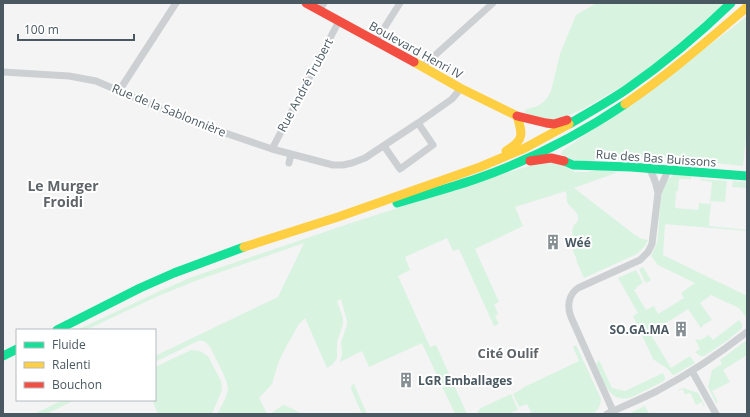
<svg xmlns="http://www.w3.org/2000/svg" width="750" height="417" font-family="'Open Sans',sans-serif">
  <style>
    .green { fill: #d8f3e0 }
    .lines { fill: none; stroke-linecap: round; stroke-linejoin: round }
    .street { stroke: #cdd0d2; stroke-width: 7 }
    .fast { stroke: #16e098; stroke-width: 9 }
    .slow { stroke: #ffcf43; stroke-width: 9 }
    .jam { stroke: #f24e42; stroke-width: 9 }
    .labels { text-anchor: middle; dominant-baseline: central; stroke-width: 4; stroke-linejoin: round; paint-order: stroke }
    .street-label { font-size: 12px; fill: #495861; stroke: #fff }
    .poi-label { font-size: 12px; font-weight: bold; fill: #495861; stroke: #fff; text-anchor: start }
    .neighbourhood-label { font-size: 13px; font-weight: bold; fill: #5e6468; stroke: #fff }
    .quarter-label { font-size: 14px; font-weight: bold; fill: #5e6468; stroke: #fff }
  </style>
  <rect width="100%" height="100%" fill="#f4f4f4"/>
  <path class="green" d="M597,3H725L662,58L626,84L581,110L556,121L526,115L525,110C529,108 531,108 535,107C543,104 548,98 551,91L560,54L576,15Z
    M747,16V129L743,166L663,157H635L631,159H596L595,160L578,162L561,154V153L562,151L640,97L732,28Z
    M538,163L561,164L569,169L575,172H587L597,170L616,172V173L574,188L635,235L642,239L648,240L645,246L637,254L584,278L576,260H577L573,251L574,246L572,231L574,225L578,221V216L576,212L570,206L567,202L566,191L515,207L523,226L475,249L499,302L494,304L498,314L495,316L499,324L494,326L459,249L453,251L447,238L405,257L410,270L398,276L430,347L436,345L467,414H455L422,343L369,367L362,351L340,362L342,355L341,342L347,325V321L341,299L337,301L343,318V324L337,342V358L333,364L327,368L305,318L299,324L287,345L279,361L272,384L259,398L267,414H217C221,407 226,398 228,390C229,381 215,358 211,349C208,343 204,340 198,341L155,362V356L278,297L304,243L195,281L156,297L86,330H77L162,290L192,277L351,223Z
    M674,175H691V179H679L678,191H676L675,208L698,210L699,203L710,204L712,182L700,180V179L727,181L725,202L711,201L709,226L747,230V231L665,224L663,255L747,296V318L739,308L711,295L700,303L712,320L703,325V326L701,328L688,309L650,333L671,368L690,356L695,363L674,375L672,374L668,369L653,359L633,316L638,313L618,278L636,270L643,283L636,287L637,288L634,290L646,310L654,306L658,314L684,298L681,293L695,283L658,265L651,256C653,251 656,247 657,242C661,225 657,193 667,181C669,178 671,177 674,175Z
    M733,181L747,182V188L732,187Z
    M643,267L651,280L647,283L646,281L645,282L639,269Z
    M739,320L742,324V328L728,340L704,356H700L695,352L700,349L695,339L700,340L709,335L713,340Z
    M747,340V355L723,370L730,382L712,391L718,402L716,403L708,387L712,370L722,364L720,360Z
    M576,345L601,399C601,405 598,410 593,414H532L527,404L519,407L513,394L522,389V388L579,361L573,347Z
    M191,350L200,351L208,356L221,381L222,390L212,414H158L152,400H155V367Z
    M599,360L612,388L625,391L663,373L665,378L664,381L632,397C608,405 604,380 596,364Z
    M354,384L367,414H362L351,389L352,385Z
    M683,388L698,393L705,406L704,407L702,402L696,405L691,394L688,393L685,395L683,389L678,391V390Z
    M511,394L518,410L510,413V414H478V411L481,408Z
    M63,400H75L46,414H34Z
    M283,405L293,409L302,414H270Z
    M645,406L649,414H633L632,412Z"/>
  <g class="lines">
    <path class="street" d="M319,11L324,3
      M376,41L400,3
      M422,67L493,3
      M3,72L69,76L96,81L184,119L272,149L333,165H343L352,163L365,158L418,123L452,99L457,93L460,88
      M119,91L176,3
      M384,146L400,169L433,145L418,123
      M272,149L339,21
      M289,163L291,154
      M648,168C654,174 656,184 658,193
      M692,371L716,414
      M613,411L571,317C567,307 568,295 578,288L640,260L648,252L652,244L658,193L666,175V170
      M607,414C624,406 641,399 657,391C689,374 719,354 747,332"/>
    <path class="fast" d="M569,124C588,113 608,102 627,89C663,64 699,34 731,3
      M564,161L573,165L631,167L747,176
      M397,203C423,195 450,188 476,179C528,161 579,135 625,104
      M57,330L140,288L174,273L244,247
      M3,356L17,349"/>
    <path class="slow" d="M414,62L460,88L517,116
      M625,104C668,75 707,41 747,7
      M506,151C524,140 523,135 517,116
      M244,247L338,217L480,167L525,148L569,124"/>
    <path class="jam" d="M306,3L414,62
      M517,116L546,123L554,124L567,120
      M530,161L551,158L564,161"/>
  </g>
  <defs>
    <g id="building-bare" transform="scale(1.2)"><path d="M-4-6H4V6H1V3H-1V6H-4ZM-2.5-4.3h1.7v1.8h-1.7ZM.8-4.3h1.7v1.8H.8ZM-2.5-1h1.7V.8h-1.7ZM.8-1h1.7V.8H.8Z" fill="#858f94" stroke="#fff" stroke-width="2.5" paint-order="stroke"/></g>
  </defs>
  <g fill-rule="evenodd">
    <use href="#building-bare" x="553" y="242"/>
    <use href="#building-bare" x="681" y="329"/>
    <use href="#building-bare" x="406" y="380"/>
  </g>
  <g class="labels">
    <g class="street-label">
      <text transform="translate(416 50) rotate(29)">Boulevard Henri IV</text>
      <text transform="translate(305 85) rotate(-62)">Rue André Trubert</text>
      <text transform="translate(169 110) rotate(22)">Rue de la Sablonnière</text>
      <text transform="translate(656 158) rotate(4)">Rue des Bas Buissons</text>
    </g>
    <g class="poi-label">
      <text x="565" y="242">Wéé</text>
      <text x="669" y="329" text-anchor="end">SO.GA.MA</text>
      <text x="418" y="380">LGR Emballages</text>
    </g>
    <g class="neighbourhood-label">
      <text x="508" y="353">Cité Oulif</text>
    </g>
    <g class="quarter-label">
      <text x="63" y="185">Le Murger<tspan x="63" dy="16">Froidi</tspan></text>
    </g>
  </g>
  <rect width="750" height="417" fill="none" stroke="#495861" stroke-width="8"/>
  <rect x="16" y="329" width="140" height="72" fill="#ffffff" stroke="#b6bcc0"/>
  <rect x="24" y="342" width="20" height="6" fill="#16e098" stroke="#b6bcc0"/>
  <text x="52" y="349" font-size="12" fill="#495861">Fluide</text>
  <rect x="24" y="362" width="20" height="6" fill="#ffcf43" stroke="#b6bcc0"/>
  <text x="52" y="369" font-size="12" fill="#495861">Ralenti</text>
  <rect x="24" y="382" width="20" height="6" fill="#f24e42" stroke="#b6bcc0"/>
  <text x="52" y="389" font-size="12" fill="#495861">Bouchon</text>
  <path d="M18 34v6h116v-6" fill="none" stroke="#495861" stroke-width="2"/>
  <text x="24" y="34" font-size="12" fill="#495861" stroke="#ffffff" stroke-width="3" paint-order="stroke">100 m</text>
</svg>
